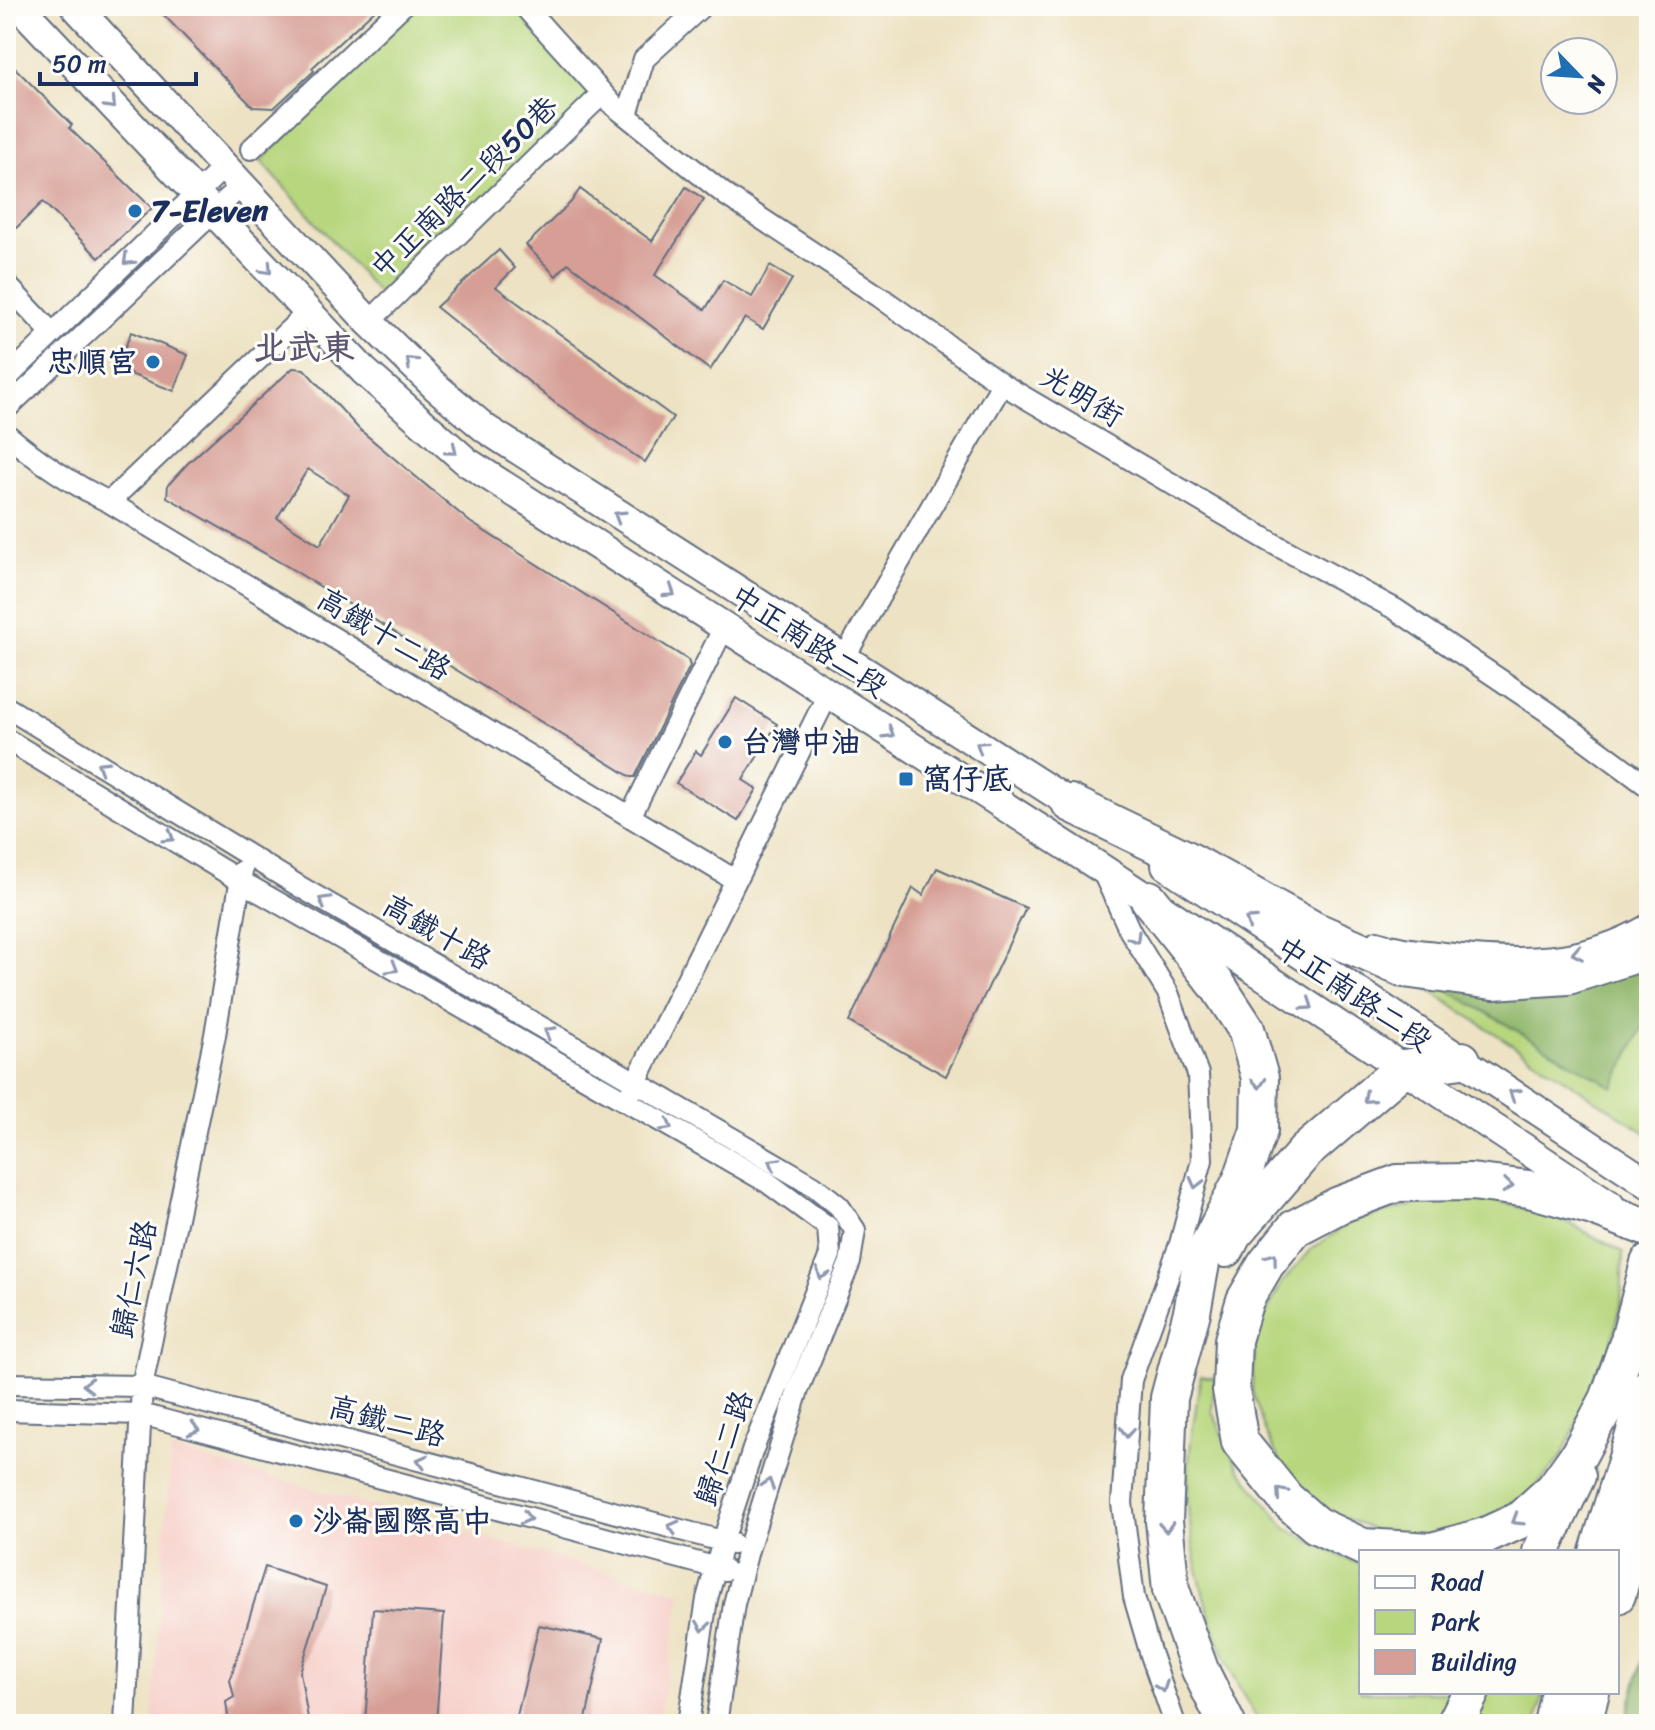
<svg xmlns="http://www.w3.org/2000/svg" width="1655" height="1730" font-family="Sriracha,'LXGW WenKai TC',sans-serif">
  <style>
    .built { fill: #f7d0ca }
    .green { fill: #b7d67d; stroke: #69826e; stroke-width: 2 }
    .forest { fill: #91b76c; stroke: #567365; stroke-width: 2 }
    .building { fill: #d69e94; fill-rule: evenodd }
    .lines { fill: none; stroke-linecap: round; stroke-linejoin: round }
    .street-casing { stroke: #646e81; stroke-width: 24 }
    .secondary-casing { stroke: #646e81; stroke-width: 32 }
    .highway-casing { stroke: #646e81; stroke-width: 40 }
    .street { stroke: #fff; stroke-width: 20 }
    .secondary { stroke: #fff; stroke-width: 28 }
    .highway { stroke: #fff; stroke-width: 36 }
    .oneway { stroke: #8d97ae }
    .poi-dot { fill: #1f6fb2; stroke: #fdfcf7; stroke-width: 3 }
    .labels { text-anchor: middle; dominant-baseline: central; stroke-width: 6; stroke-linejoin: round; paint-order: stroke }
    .street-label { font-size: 30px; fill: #1b2f5e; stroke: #fdfcf7 }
    .poi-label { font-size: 30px; font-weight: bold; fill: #1b2f5e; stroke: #fdfcf7; text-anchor: start }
    .quarter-label { font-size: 34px; font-weight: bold; fill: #5c5671; stroke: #fdfcf7 }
  </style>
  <rect width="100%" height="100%" fill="#fdfcf7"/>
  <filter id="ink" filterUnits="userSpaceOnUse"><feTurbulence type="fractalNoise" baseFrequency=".0125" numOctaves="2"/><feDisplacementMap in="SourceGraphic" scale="16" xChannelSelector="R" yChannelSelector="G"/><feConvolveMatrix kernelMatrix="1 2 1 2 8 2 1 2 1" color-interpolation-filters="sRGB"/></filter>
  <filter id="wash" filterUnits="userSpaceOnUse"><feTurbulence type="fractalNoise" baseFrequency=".006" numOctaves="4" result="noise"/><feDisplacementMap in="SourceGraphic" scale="32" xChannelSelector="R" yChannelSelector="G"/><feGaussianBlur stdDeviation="1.8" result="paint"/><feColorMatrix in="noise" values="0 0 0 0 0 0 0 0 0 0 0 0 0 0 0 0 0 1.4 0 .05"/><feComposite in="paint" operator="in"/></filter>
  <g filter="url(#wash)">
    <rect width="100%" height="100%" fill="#ede2c3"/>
    <path class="built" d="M171,1449L682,1593L658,1724H152Z"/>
    <path class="green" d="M415,6H524L590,82L589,107L379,294L261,161Z
      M1649,965V1135L1420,984Z
      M1492,1199L1565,1221L1623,1252L1621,1305L1609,1353L1562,1456L1527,1497L1462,1534L1392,1537L1329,1512L1287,1476L1265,1431L1252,1390L1256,1334L1281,1284L1309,1251L1352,1221L1430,1201Z
      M1201,1376L1215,1378L1212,1411L1239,1469L1287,1529L1351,1561L1361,1563V1692H1543L1536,1724H1261C1220,1665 1197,1588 1189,1517C1184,1470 1194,1421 1201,1376Z"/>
    <path class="forest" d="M1640,969L1649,975V1015L1613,1087L1441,986Z
      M1649,1633V1724H1625Z"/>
    <g id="blocks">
      <path class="building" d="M155,6H379L312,68L314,71L274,108L253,107Z
        M6,59L72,125L69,128L152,208L99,258L43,202L6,238Z
        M686,187L704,199L655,275L705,310L723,280L752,297L770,266L792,279L763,329L745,318L710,370L568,263L556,276L526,245L571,202L580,189L652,241Z
        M499,250L515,268L496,287L673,417L645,462L554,402L436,307Z
        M131,332L188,355L174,391L117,369Z
        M293,368L304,369L359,429L470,522L688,660L690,666L635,777H631L290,568L167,497L168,485L188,463ZM308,469L349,495L320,545L277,518Z
        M736,698L777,724L743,780L757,789L738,821L676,783L696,751L701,755Z
        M937,868L1026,908L946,1076L849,1022L913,888L923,895Z
        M265,1567L326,1587L300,1672L309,1724H229L226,1702L234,1697L230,1680Z
        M373,1609L444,1614L436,1724H365Z
        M539,1625L603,1639L585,1724H515Z"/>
    </g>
  </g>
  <g filter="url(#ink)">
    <use href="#blocks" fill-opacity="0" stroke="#646e81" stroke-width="2"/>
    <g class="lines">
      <g class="street-casing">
        <path id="street" d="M524,6L613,105L727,196L880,297L1002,384L1276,545L1395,609L1548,712L1649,787
          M627,115L644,59L702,6
          M251,149L402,6
          M6,284L52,333
          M369,322L602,94
          M6,379L224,167
          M6,409L242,185
          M6,434C38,461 72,484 109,502L735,880
          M109,502L308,312
          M844,658L1002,384
          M6,707L302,888L814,1186L839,1206L855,1230L850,1262L798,1390L748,1550L734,1604L716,1724
          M6,739L242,882L767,1182L828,1227L830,1255L753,1449L723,1541L707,1599L688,1724
          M630,817L724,627
          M1101,868L1130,931L1168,993L1198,1074L1202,1160L1180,1244L1131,1380L1122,1503L1134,1597L1151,1655L1175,1724
          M1377,941C1399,949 1421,950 1444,953C1518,962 1583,963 1649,924
          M631,1092L828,694
          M6,1384L142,1386L733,1544
          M6,1410L141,1414L725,1570
          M125,1724L142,1386L215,1035L242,871"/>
      </g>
      <g class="secondary-casing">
        <path id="secondary" d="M19,6L364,371L467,462L1101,868L1610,1205
          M75,6L369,322L436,387L486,429L1087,814
          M1166,865L1649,1184"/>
      </g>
      <g class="highway-casing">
        <path id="highway" d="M1070,803L1186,859L1314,930L1404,969L1493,981L1568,976L1649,950
          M1149,899L1218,986L1246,1029L1260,1078L1259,1130L1242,1179L1202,1258L1192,1312L1169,1398L1164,1521L1171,1590L1200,1670L1227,1724
          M1226,1249L1233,1235L1305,1152L1403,1068L1462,1060
          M1612,1392L1579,1454L1554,1489L1520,1520L1485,1536L1432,1551L1363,1547L1316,1525L1286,1499L1240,1442L1231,1390L1233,1340L1245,1300L1266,1264L1295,1228L1339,1205L1398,1183L1471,1182L1529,1189L1593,1207L1645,1227
          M1603,1414L1629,1340L1649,1263
          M1541,1552L1577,1476
          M1598,1552L1649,1387
          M1617,1595L1649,1481
          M1455,1724L1471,1692
          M1552,1724L1559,1692
          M1583,1724L1591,1692"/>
      </g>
      <use href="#street" class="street"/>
      <use href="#secondary" class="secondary"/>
      <use href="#highway" class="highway"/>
    </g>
    <defs><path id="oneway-chevron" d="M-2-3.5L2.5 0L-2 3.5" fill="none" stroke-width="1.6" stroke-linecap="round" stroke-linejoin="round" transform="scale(2)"/></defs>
    <g class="oneway">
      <use href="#oneway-chevron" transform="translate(111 104) rotate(47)"/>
      <use href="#oneway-chevron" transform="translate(128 260) rotate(136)"/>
      <use href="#oneway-chevron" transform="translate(267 269) rotate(46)"/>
      <use href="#oneway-chevron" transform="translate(411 362) rotate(-136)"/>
      <use href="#oneway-chevron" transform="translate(452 450) rotate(40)"/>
      <use href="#oneway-chevron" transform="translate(619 516) rotate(-148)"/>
      <use href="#oneway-chevron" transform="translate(670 592) rotate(33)"/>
      <use href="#oneway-chevron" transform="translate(889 733) rotate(32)"/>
      <use href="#oneway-chevron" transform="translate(981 746) rotate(-147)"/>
      <use href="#oneway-chevron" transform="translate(102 766) rotate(-149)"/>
      <use href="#oneway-chevron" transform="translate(169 837) rotate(31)"/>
      <use href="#oneway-chevron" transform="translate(324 901) rotate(-150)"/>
      <use href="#oneway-chevron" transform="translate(1250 921) rotate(-146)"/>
      <use href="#oneway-chevron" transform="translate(1135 938) rotate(60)"/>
      <use href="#oneway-chevron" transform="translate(1577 953) rotate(169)"/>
      <use href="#oneway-chevron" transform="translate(393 968) rotate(30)"/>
      <use href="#oneway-chevron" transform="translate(1308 1005) rotate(34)"/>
      <use href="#oneway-chevron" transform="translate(549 1032) rotate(-150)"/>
      <use href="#oneway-chevron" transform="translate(1259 1083) rotate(86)"/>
      <use href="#oneway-chevron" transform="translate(1514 1094) rotate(-147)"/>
      <use href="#oneway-chevron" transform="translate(1368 1098) rotate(139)"/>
      <use href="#oneway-chevron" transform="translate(667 1126) rotate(29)"/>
      <use href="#oneway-chevron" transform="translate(774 1163) rotate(-150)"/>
      <use href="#oneway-chevron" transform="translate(1196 1183) rotate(104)"/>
      <use href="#oneway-chevron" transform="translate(1508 1186) rotate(7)"/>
      <use href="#oneway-chevron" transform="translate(1272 1258) rotate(-53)"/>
      <use href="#oneway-chevron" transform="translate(822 1274) rotate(112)"/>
      <use href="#oneway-chevron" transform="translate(88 1385) rotate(-179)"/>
      <use href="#oneway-chevron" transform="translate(194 1429) rotate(15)"/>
      <use href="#oneway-chevron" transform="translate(1127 1432) rotate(94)"/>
      <use href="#oneway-chevron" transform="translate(422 1461) rotate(-165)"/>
      <use href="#oneway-chevron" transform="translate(768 1484) rotate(-72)"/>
      <use href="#oneway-chevron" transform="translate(1281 1493) rotate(-132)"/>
      <use href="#oneway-chevron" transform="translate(526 1518) rotate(15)"/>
      <use href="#oneway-chevron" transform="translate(1517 1520) rotate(148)"/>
      <use href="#oneway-chevron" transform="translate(673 1527) rotate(-165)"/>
      <use href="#oneway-chevron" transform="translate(1166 1527) rotate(87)"/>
      <use href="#oneway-chevron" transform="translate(703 1626) rotate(98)"/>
      <use href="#oneway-chevron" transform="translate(1162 1687) rotate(70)"/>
    </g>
  </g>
  <g class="poi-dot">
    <circle cx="135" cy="211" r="8"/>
    <circle cx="153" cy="362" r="8"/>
    <circle cx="725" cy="742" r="8"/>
    <rect x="898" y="771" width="16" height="16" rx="4"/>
    <circle cx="296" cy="1521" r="8"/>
  </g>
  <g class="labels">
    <g class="street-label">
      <text transform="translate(464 187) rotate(-44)">中正南路二段50巷</text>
      <text transform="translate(1082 396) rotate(31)">光明街</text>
      <text transform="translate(384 634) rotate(31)">高鐵十二路</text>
      <text transform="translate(809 641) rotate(33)">中正南路二段</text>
      <text transform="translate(437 932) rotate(30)">高鐵十路</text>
      <text transform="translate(1354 994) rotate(34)">中正南路二段</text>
      <text transform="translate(134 1279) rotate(-78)">歸仁六路</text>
      <text transform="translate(387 1421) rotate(15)">高鐵二路</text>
      <text transform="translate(724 1448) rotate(-71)">歸仁二路</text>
    </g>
    <g class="poi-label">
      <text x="151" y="211">7-Eleven</text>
      <text x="137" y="362" text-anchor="end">忠順宮</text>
      <text x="741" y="742">台灣中油</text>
      <text x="922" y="779">窩仔底</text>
      <text x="312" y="1521">沙崙國際高中</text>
    </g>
    <g class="quarter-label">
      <text x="304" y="348">北武東</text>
    </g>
  </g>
  <rect width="1655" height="1730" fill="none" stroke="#fdfcf7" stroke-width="32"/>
  <rect x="1359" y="1550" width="260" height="144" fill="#fdfcf7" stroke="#a3aaba" stroke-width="2"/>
  <rect x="1375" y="1576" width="40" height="12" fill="#ffffff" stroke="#a3aaba" stroke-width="2"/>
  <text x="1431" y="1590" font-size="24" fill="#1b2f5e">Road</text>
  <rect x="1375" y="1610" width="40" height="24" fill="#b7d67d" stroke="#a3aaba" stroke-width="2"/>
  <text x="1431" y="1630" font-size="24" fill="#1b2f5e">Park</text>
  <rect x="1375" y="1650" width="40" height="24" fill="#d69e94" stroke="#a3aaba" stroke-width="2"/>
  <text x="1431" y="1670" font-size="24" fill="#1b2f5e">Building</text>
  <g transform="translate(1579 76) rotate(115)"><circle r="38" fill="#fdfcf7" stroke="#a3aaba" stroke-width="2"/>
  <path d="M0-6L14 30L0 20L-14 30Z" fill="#1f6fb2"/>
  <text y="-12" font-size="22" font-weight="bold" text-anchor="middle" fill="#1b2f5e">N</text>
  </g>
  <path d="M40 72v12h156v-12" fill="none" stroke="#1b2f5e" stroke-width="4"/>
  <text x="52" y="72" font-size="24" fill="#1b2f5e" stroke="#fdfcf7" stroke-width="6" paint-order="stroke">50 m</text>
</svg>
